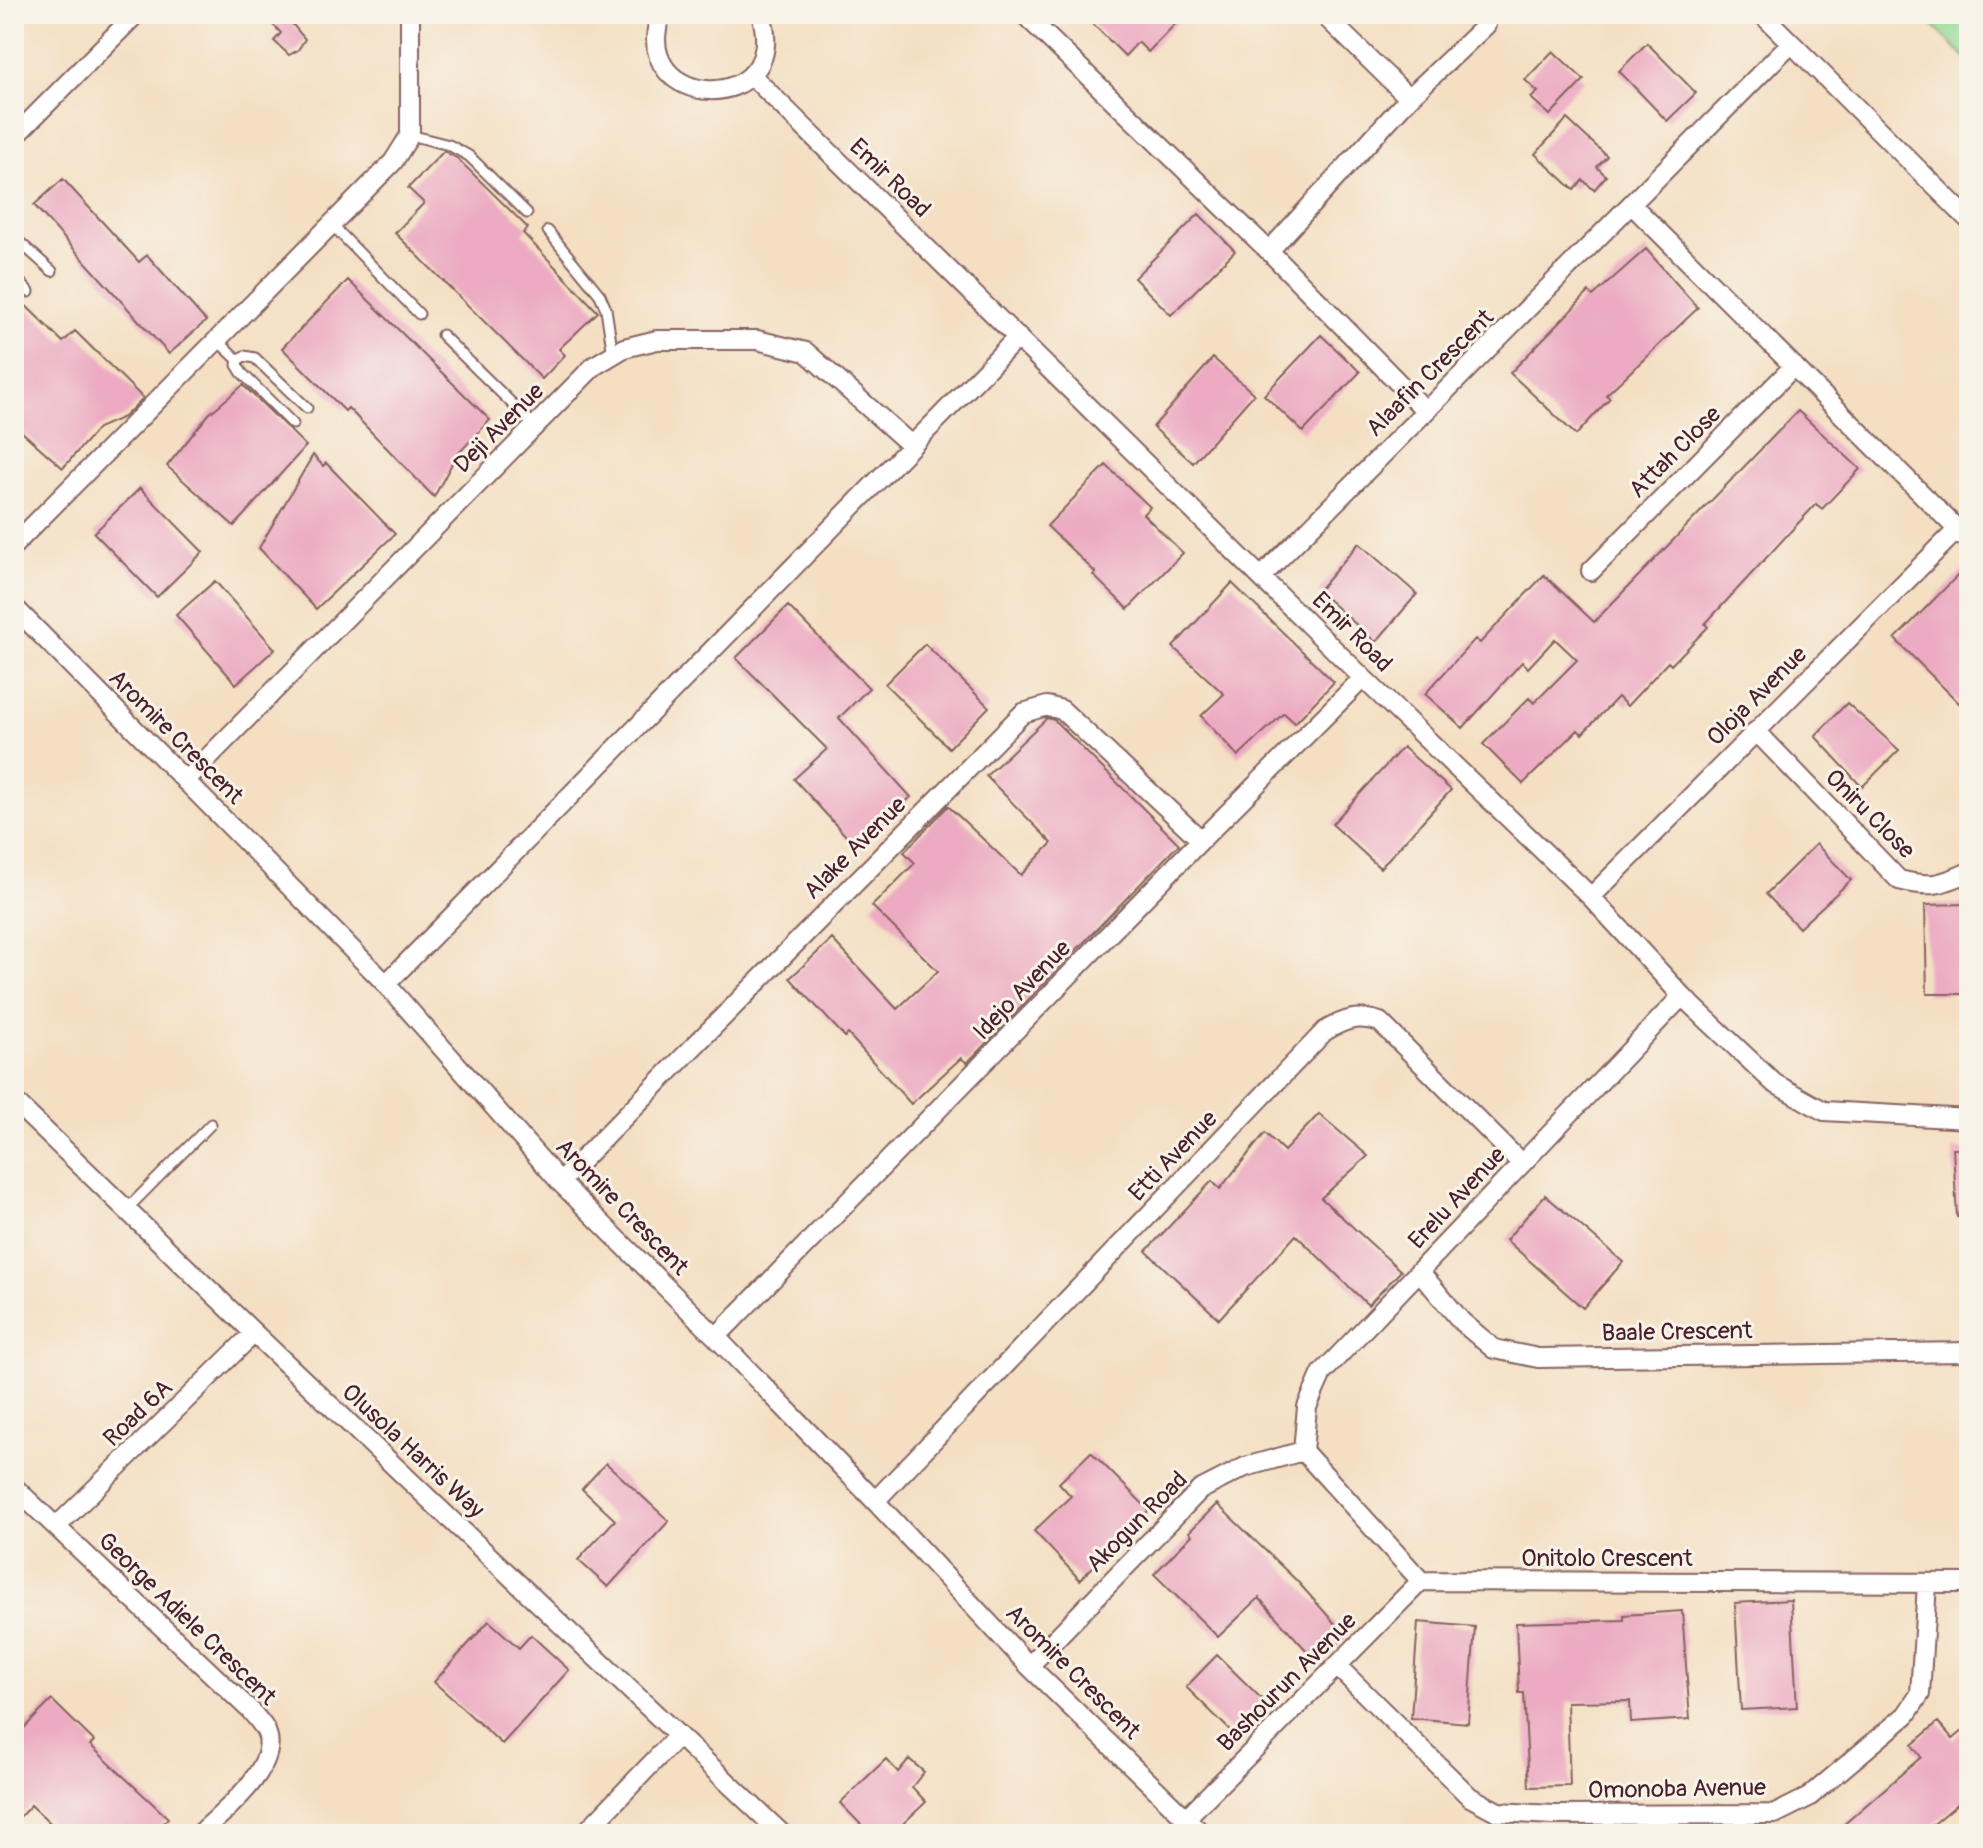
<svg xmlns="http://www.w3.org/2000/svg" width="1983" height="1848" font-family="Pangolin,sans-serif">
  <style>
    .green { fill: #93d993; stroke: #6e7c5f; stroke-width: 2 }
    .building { fill: #ecabc2 }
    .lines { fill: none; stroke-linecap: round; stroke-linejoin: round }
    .lane-casing { stroke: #866260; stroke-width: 13 }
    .street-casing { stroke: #866260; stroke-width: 22 }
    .lane { stroke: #fff; stroke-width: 9 }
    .street { stroke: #fff; stroke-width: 18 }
    .labels { text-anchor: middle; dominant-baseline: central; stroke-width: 6; stroke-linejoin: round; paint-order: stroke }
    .street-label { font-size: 24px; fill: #4a1f2b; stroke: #f7f3e8 }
  </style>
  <rect width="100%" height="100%" fill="#f7f3e8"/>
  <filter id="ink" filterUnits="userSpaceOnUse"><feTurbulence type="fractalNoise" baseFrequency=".0125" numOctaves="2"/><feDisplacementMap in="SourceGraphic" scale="16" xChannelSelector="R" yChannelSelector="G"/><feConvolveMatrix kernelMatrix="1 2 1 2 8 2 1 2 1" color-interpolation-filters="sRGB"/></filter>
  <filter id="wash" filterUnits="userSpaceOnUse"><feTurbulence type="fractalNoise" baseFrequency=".006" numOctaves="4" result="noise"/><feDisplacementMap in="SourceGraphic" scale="32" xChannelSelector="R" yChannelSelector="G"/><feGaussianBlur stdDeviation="1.8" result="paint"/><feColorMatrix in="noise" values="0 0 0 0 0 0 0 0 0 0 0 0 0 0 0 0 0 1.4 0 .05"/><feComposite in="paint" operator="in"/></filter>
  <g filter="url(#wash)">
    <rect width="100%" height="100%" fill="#f4dfc3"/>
    <path class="green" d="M1921,14H1969V61Z"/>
    <g id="blocks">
      <path class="building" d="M263,14H284L305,39L298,50L289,55L274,41L281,33Z
        M1083,14H1185L1148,52L1138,42L1125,56Z
        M1647,43L1696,93L1667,121L1619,71Z
        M1553,51L1584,80L1550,115L1531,98L1538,92L1525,80Z
        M1567,119L1607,156L1597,167L1606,176L1594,190L1583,180L1574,190L1535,154Z
        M444,151L458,159L528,228L523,233L598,312L559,349L565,355L542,379L395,233L424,203L408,188Z
        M63,179L139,262L147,255L206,321L169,354L34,205Z
        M1199,214L1235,251L1171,315L1134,278Z
        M1646,249L1698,308L1606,395L1610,398L1576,435L1510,373L1589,292L1593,296Z
        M348,280L490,420L456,456L434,497L348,408L345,411L282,348Z
        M14,294L63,342L75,331L143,398L124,417L98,428L63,468L14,425Z
        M1321,335L1360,372L1303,432L1264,395Z
        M1213,358L1254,394L1193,463L1153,427Z
        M243,385L306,446L234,526L167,466L209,414Z
        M1798,411L1860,469L1822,509L1816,504L1705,624L1708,627L1671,665L1668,662L1627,706L1618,697L1582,734L1578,730L1523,784L1483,744L1529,698L1534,703L1577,660L1555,639L1528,668L1522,662L1463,728L1425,694L1475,639L1480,643L1544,575L1594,622Z
        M313,455L323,466L326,463L395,534L316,609L259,548Z
        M1106,465L1150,507L1143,514L1183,553L1128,609L1093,575L1096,573L1047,526Z
        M140,488L203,552L157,597L94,533Z
        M1359,543L1417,594L1376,642L1318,591Z
        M1969,564V713L1895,639Z
        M215,581L275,649L236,684L176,615Z
        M1232,583L1334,682L1295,723L1284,713L1238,756L1201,716L1224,694L1173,647Z
        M788,606L869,688L839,718L911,797L856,847L794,779L827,749L736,658Z
        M925,644L989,707L949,748L885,684Z
        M1847,703L1899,750L1862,787L1815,736Z
        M1047,718L1054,720L1179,844L967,1063L961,1058L911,1104L848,1034L845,1037L790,978L832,939L897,1009L938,971L872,906L915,863L904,852L948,806L1021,875L1052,843L986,776Z
        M1403,747L1451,790L1380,868L1332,824Z
        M1816,844L1851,880L1799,928L1766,894Z
        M1969,904V994H1927L1925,905Z
        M1319,1114L1368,1156L1321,1198L1401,1271L1368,1305L1296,1235L1219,1319L1146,1251L1212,1181L1220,1189L1265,1133L1284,1151Z
        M1953,1149H1969V1217H1957Z
        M1545,1195L1623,1262L1583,1308L1506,1240Z
        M1091,1452L1149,1510L1080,1580L1034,1531L1071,1496L1059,1483Z
        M606,1463L669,1521L608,1587L578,1560L615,1520L582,1489Z
        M1217,1504L1297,1581L1346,1636L1317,1662L1259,1598L1218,1637L1154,1574L1192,1535L1189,1532Z
        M1791,1600L1797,1707L1741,1710L1735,1603Z
        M1682,1611L1690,1719L1631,1723L1630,1701L1567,1702L1570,1786L1529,1787L1524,1693H1519L1516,1623L1624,1620V1615Z
        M489,1621L519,1648L531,1635L569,1670L502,1744L434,1682Z
        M1418,1622L1475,1627L1468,1723L1411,1718Z
        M1217,1655L1271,1708L1240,1740L1186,1687Z
        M52,1700L94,1741L90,1745L168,1818L152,1834H62L31,1805L14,1823V1738Z
        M1938,1722L1953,1739L1969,1726V1813L1960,1802L1922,1834H1833L1921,1757L1912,1745Z
        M886,1759L898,1772L909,1759L924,1772L912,1787L926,1802L892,1834H870L840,1803Z"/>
    </g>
  </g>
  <g filter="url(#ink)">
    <use href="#blocks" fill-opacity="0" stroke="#866260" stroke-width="2"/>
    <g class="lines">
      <g class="lane-casing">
        <path id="lane" d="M410,135L449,145L469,156L527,213
          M332,225L419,314
          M548,231L600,295L606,309L613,355
          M14,237L52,271
          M14,276L29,292
          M442,335L535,426
          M217,340L238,360L237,365L242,373L293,424
          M238,360L244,356L255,358L307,408
          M126,1210L211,1124"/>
      </g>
      <g class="street-casing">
        <path id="street" d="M661,14C626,112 793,119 761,14
          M1024,14L1269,251L1426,411
          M1323,14L1409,98
          M1762,14L1969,220
          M751,75L1363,678L1591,897L1682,996L1774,1083L1824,1111L1969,1119
          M14,137L136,14
          M1631,204L1969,541
          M1269,251L1409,98L1486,25
          M14,545L393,162L410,135V14
          M1591,571L1794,366
          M1262,576L1791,43
          M14,607L386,984L560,1182L716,1337L875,1501L1029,1666L1202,1834
          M1756,731L1899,880C1930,888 1940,885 1969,872
          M185,781L594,366L624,348L657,340H757L806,352L911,445
          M1591,897L1957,530
          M386,984L1018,337
          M14,1101L254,1333L782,1834
          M560,1182L1023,713L1047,706L1062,710L1201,840
          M1420,1272L1462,1322L1494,1349L1538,1358L1969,1352
          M716,1337L1201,840L1363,678
          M1303,1451L1421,1581L1969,1583
          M1303,1451L1307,1407L1322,1373L1682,996
          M14,1487L251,1711C257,1719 266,1727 268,1737C275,1771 222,1813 200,1834
          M875,1501L1325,1031C1345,1019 1357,1015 1380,1022L1521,1163
          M57,1526L254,1333
          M1029,1666L1200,1490L1245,1467L1303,1451
          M1337,1666L1470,1797L1498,1812L1554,1815L1775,1814L1809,1797L1906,1715L1920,1694L1927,1584
          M1186,1818L1421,1581
          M584,1834L678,1736"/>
      </g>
      <use href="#lane" class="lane"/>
      <use href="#street" class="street"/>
    </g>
  </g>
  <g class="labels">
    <g class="street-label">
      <text transform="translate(890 178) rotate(44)">Emir Road</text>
      <text transform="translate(1430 373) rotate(-45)">Alaafin Crescent</text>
      <text transform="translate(499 428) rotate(-45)">Deji Avenue</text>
      <text transform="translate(1675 452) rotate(-45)">Attah Close</text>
      <text transform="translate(1352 632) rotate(45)">Emir Road</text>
      <text transform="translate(1757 696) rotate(-45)">Oloja Avenue</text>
      <text transform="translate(176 737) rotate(45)">Aromire Crescent</text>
      <text transform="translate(1870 814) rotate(45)">Oniru Close</text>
      <text transform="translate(855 848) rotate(-45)">Alake Avenue</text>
      <text transform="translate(1022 990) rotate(-46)">Idejo Avenue</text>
      <text transform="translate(1173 1156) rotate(-46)">Etti Avenue</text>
      <text transform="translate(1457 1198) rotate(-47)">Erelu Avenue</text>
      <text transform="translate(622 1207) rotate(46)">Aromire Crescent</text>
      <text transform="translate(1677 1332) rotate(-1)">Baale Crescent</text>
      <text transform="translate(138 1413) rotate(-44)">Road 6A</text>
      <text transform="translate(413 1451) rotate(43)">Olusola Harris Way</text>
      <text transform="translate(1137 1522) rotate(-45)">Akogun Road</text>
      <text x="1607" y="1558">Onitolo Crescent</text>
      <text transform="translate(187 1619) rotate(44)">George Adiele Crescent</text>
      <text transform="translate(1073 1672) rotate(45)">Aromire Crescent</text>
      <text transform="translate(1287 1682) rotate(-45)">Bashourun Avenue</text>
      <text transform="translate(1677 1789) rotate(-1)">Omonoba Avenue</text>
    </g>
  </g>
  <rect width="1983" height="1848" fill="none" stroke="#f7f3e8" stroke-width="48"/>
</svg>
